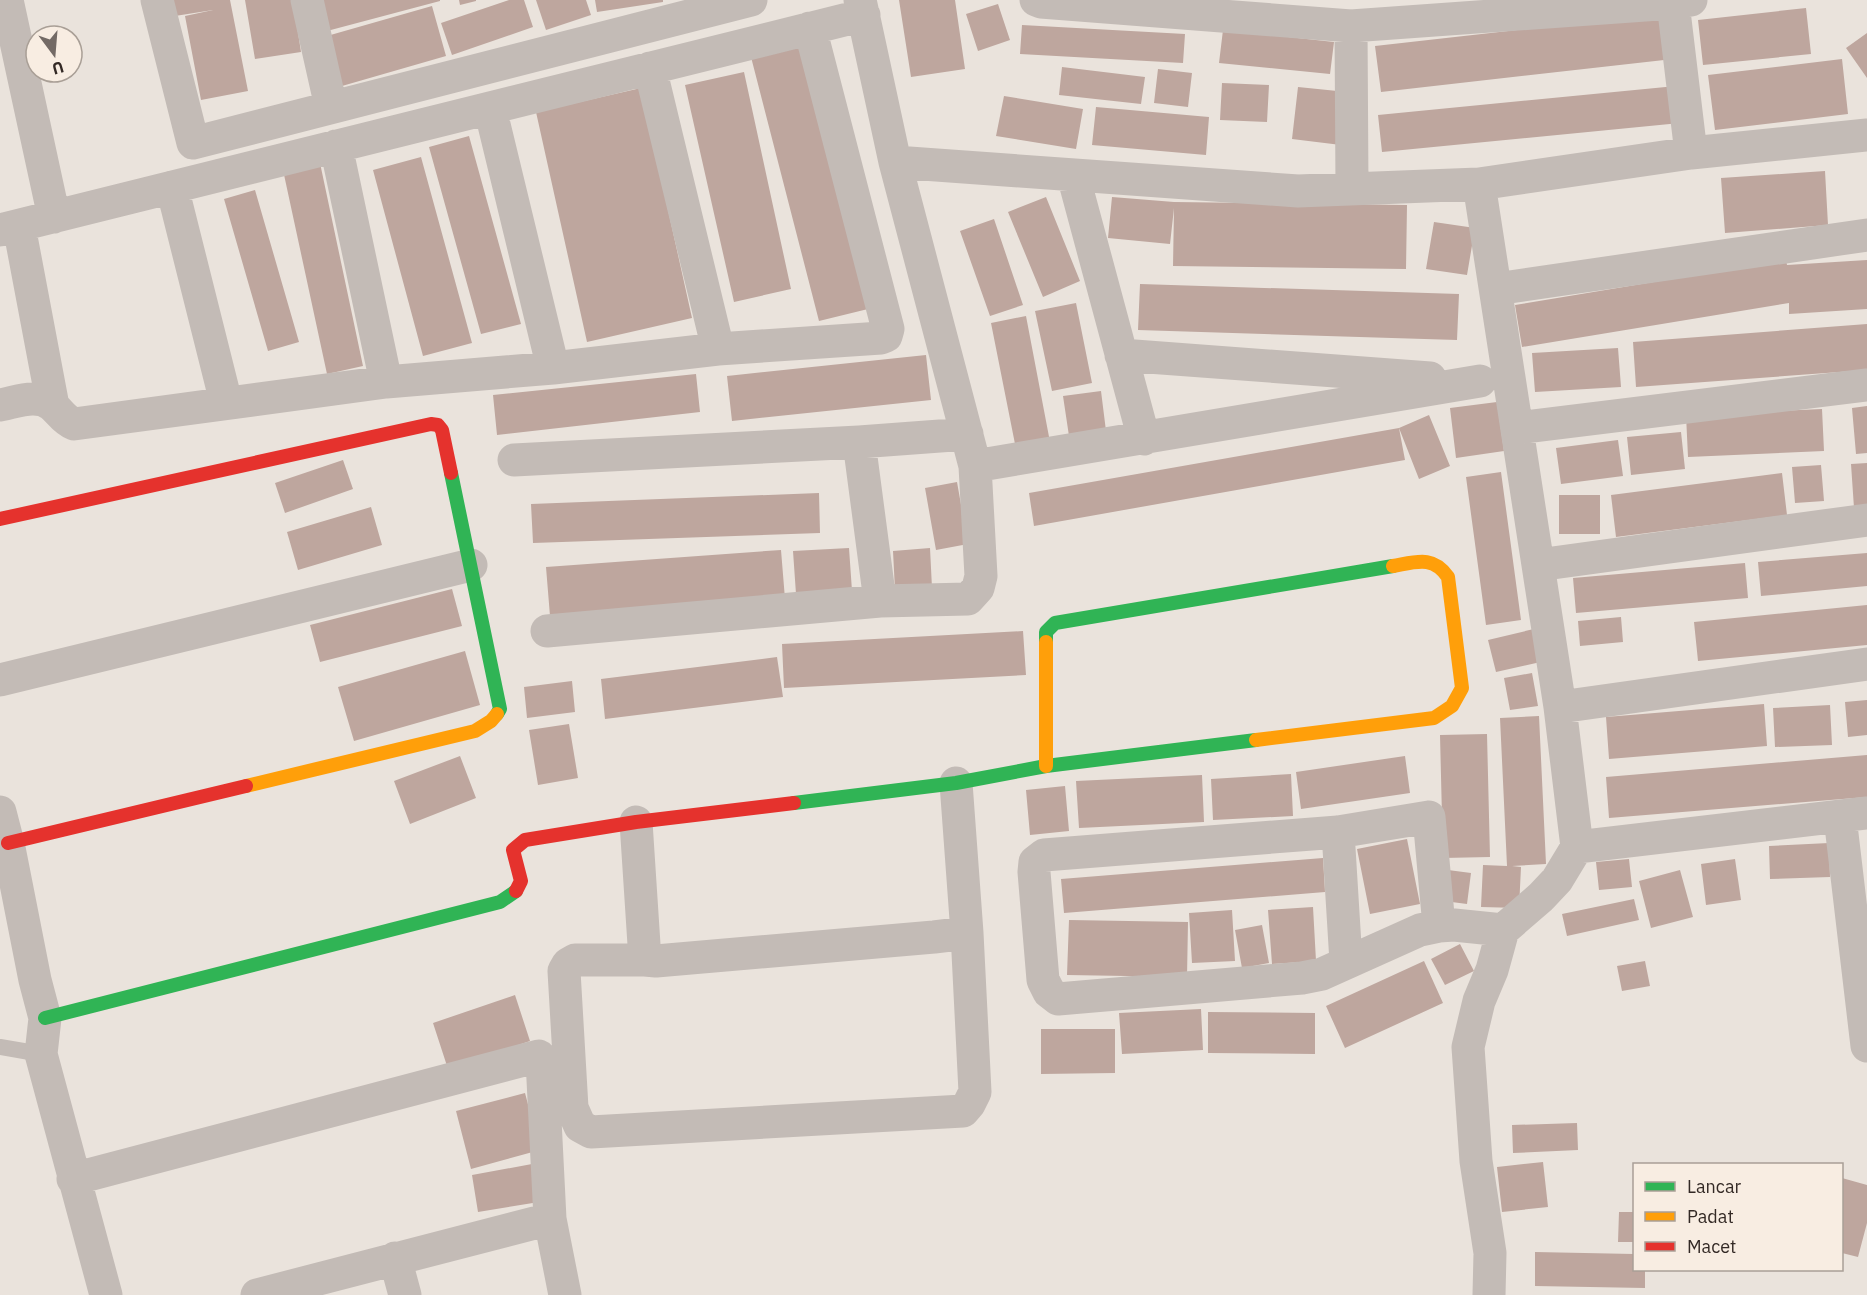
<svg xmlns="http://www.w3.org/2000/svg" width="1867" height="1295" font-family="'IBM Plex Sans',sans-serif">
  <style>
    .building { fill: #bea69e }
    .lines { fill: none; stroke-linecap: round; stroke-linejoin: round }
    .lane { stroke: #c3bbb6; stroke-width: 16 }
    .street { stroke: #c3bbb6; stroke-width: 33 }
    .fast { stroke: #30b455; stroke-width: 14 }
    .slow { stroke: #ff9f0a; stroke-width: 14 }
    .jam { stroke: #e5322d; stroke-width: 14 }
  </style>
  <rect width="100%" height="100%" fill="#eae3dc"/>
  <path class="building" d="M172,0H230L248,91L201,100L185,16L213,10L175,16Z
    M245,0H293L301,52L255,59Z
    M318,0H440V1L327,31Z
    M459,0H476V1L460,5Z
    M509,0H524L533,27L452,55L441,23Z
    M536,0H586L591,15L546,30Z
    M595,0H663V2L597,12Z
    M899,0H955L965,69L911,77Z
    M998,4L1010,40L978,51L966,14Z
    M432,6L446,56L342,86L327,36Z
    M1806,8L1811,54L1703,65L1698,20Z
    M1668,13L1673,59L1381,92L1375,46Z
    M1022,25L1185,34L1183,63L1020,54Z
    M1223,30L1334,42L1330,74L1219,63Z
    M1867,33V78L1846,48Z
    M801,45L868,309L819,321L751,57Z
    M1842,59L1848,114L1715,130L1708,75Z
    M1062,67L1145,77L1141,104L1059,95Z
    M1158,69L1192,73L1188,107L1154,103Z
    M744,72L791,289L734,302L685,85Z
    M1222,83L1269,85L1267,122L1220,120Z
    M1676,86L1680,123L1382,152L1378,115Z
    M1298,87L1347,92L1341,145L1292,139Z
    M641,88L692,318L587,342L536,112Z
    M1004,96L1083,109L1076,149L996,136Z
    M1096,107L1209,117L1206,155L1092,145Z
    M469,136L521,324L481,334L429,147Z
    M421,157L472,343L423,356L373,170Z
    M320,163L363,366L327,374L283,170Z
    M1825,171L1828,225L1725,233L1721,178Z
    M255,190L299,342L268,351L224,199Z
    M1046,197L1080,281L1043,297L1008,212Z
    M1112,197L1174,202L1407,205L1406,269L1173,266L1174,208L1170,244L1108,238Z
    M994,219L1023,305L990,316L960,231Z
    M1434,222L1475,228L1467,275L1426,269Z
    M1786,260L1787,265L1867,260V309L1789,314V303L1522,347L1515,305Z
    M1140,284L1459,294L1457,340L1138,330Z
    M1076,303L1092,383L1052,391L1035,311Z
    M1026,316L1050,442L1016,449L991,323Z
    M1867,324V370L1636,387L1633,342Z
    M1618,348L1621,387L1535,392L1532,353Z
    M926,355L931,400L732,421L727,376Z
    M696,374L700,412L497,435L493,395Z
    M1101,391L1106,431L1069,436L1063,396Z
    M1497,402L1504,451L1456,458L1450,408Z
    M1867,406V453L1856,454L1852,408Z
    M1822,409L1824,451L1688,457L1686,415Z
    M1429,415L1450,466L1419,479L1399,428L1405,460L1034,526L1029,493L1399,428Z
    M1681,432L1685,469L1631,475L1627,437Z
    M1618,440L1623,476L1561,484L1556,448Z
    M343,460L353,489L285,513L275,483Z
    M1867,463V507L1854,508L1851,464Z
    M1821,465L1824,501L1795,503L1792,467Z
    M1501,472L1521,620L1486,625L1466,477Z
    M1782,473L1787,515L1616,537L1611,495Z
    M957,482L968,544L936,550L925,488Z
    M819,493L820,533L533,543L531,504Z
    M1559,495H1600V534H1559Z
    M371,507L382,545L298,570L287,532Z
    M849,548L852,591L796,594L793,551Z
    M930,548L932,588L895,590L893,551Z
    M781,550L785,599L550,616L546,567Z
    M1867,553V586L1761,596L1758,562Z
    M1745,563L1748,598L1576,613L1573,578Z
    M452,589L462,626L320,662L310,625Z
    M1867,605V645L1698,661L1694,622Z
    M1621,617L1623,642L1580,646L1578,621Z
    M1538,628L1545,661L1496,672L1488,640Z
    M1023,631L1026,675L784,688L782,644Z
    M465,651L480,705L354,741L338,687Z
    M777,657L783,697L605,719L601,679Z
    M1532,673L1538,706L1510,710L1504,678Z
    M572,681L575,712L527,718L524,687Z
    M1867,700V735L1848,737L1845,702Z
    M1764,704L1767,746L1609,759L1606,717Z
    M1830,705L1832,745L1775,747L1773,708Z
    M1539,716L1546,864L1512,866L1521,867L1519,908L1481,907L1483,865L1507,866L1500,718Z
    M569,724L578,778L538,785L529,730Z
    M1487,734L1490,857L1443,858L1440,735Z
    M1867,755V797L1609,818L1606,777Z
    M460,756L476,798L410,824L394,781Z
    M1405,756L1410,793L1301,809L1296,772Z
    M1291,774L1293,816L1213,820L1211,779Z
    M1202,775L1204,822L1079,828L1076,781Z
    M1065,786L1069,831L1030,835L1026,790Z
    M1407,839L1420,904L1370,914L1357,849Z
    M1829,843L1830,877L1770,879L1769,846Z
    M1323,858L1325,892L1064,913L1061,879Z
    M1629,859L1632,887L1599,890L1596,862Z
    M1735,859L1741,900L1706,905L1701,864Z
    M1448,870L1471,873L1467,904L1444,901Z
    M1680,870L1693,917L1651,928L1639,881Z
    M1634,899L1639,920L1567,936L1562,914Z
    M1313,907L1316,961L1272,964L1268,910Z
    M1232,910L1235,961L1192,963L1189,913Z
    M1069,920L1188,922L1187,977L1067,975Z
    M1262,925L1269,963L1242,968L1235,930Z
    M1460,944L1474,971L1445,985L1431,959Z
    M1424,961L1443,1003L1345,1048L1326,1006Z
    M1645,961L1650,986L1622,991L1617,966Z
    M515,995L530,1041L448,1069L433,1023Z
    M1201,1009L1203,1050L1122,1054L1119,1013Z
    M1208,1012L1315,1013V1054L1208,1053Z
    M1041,1029H1115V1073L1041,1074Z
    M525,1093L540,1150L471,1169L456,1111Z
    M1577,1123L1578,1150L1513,1153L1512,1125Z
    M1543,1162L1548,1207L1502,1212L1497,1167Z
    M532,1164L539,1202L478,1212L472,1175Z
    M1842,1178L1867,1185V1223L1858,1257L1842,1253Z
    M1619,1212H1634V1242H1618Z
    M1535,1252L1634,1254V1270H1645V1288L1535,1286Z"/>
  <g class="lines">
    <path class="lane" d="M0,1047L41,1054"/>
    <path class="street" d="M7,0L54,217
      M157,0L193,143L751,0
      M307,0L331,107
      M1036,0L1041,2L1351,26L1673,3L1691,0
      M1673,3L1691,153
      M1351,26L1352,189
      M650,68L718,349
      M490,108L553,368
      M336,146L386,382
      M895,162L1298,191L1479,184L1691,153L1867,135
      M1073,175L1144,439
      M1479,184L1560,707L1577,847
      M172,187L226,402
      M19,226L53,406
      M0,230L864,15
      M1496,289L1867,235
      M1121,355L1430,378
      M0,405C17,402 37,393 52,405C60,412 64,420 74,424L386,382L553,368L718,349L881,338L886,336L888,329L810,28
      M1517,428L1867,385
      M859,442L880,601
      M514,460L859,442L967,434
      M975,466L1480,381
      M1538,565L1867,520
      M547,631L880,601L968,599L978,588L981,576L975,466L895,162L860,0
      M0,680L471,565
      M1560,707L1867,664
      M0,812L8,843L35,980L45,1018L41,1054L106,1295
      M1840,817L1867,1046
      M636,822L645,960L656,961L934,937L967,933L956,783
      M1338,832L1346,962
      M1439,926L1429,817L1338,832L1044,855L1035,862L1034,872L1043,980L1049,992L1058,999L1302,978L1322,974L1420,930L1439,926L1454,925L1503,930
      M645,960H575L568,964L564,971L572,1108L580,1126L591,1132L963,1111L969,1104L975,1092L967,933
      M73,1179L539,1056L542,1060L550,1219L565,1295
      M395,1258L405,1295
      M257,1295L550,1219
      M1489,1295L1490,1253L1476,1161L1468,1047L1479,1001L1492,970L1503,930L1541,897L1557,880L1577,847L1867,813"/>
    <path class="fast" d="M451,473L500,709L497,714
      M1046,642V632L1055,623L1393,566
      M794,803L956,783L1046,766L1256,740
      M45,1018L500,902L516,891"/>
    <path class="slow" d="M1046,642V766
      M1256,740L1434,718L1452,706L1462,688L1448,577C1433,555 1416,562 1393,566
      M246,786L475,731L491,721L497,714"/>
    <path class="jam" d="M0,519L431,424L438,425L442,430L451,473
      M8,843L246,786
      M516,891L521,881L513,850L525,840L636,822L794,803"/>
  </g>
  <rect x="1633" y="1163" width="210" height="108" fill="#f8ede2" stroke="#a99f96" stroke-width="1.5"/>
  <rect x="1645" y="1182" width="30" height="9" fill="#30b455" stroke="#a99f96" stroke-width="1.5"/>
  <text x="1687" y="1193" font-size="18" fill="#332925">Lancar</text>
  <rect x="1645" y="1212" width="30" height="9" fill="#ff9f0a" stroke="#a99f96" stroke-width="1.5"/>
  <text x="1687" y="1223" font-size="18" fill="#332925">Padat</text>
  <rect x="1645" y="1242" width="30" height="9" fill="#e5322d" stroke="#a99f96" stroke-width="1.5"/>
  <text x="1687" y="1253" font-size="18" fill="#332925">Macet</text>
  <g transform="translate(54 54) rotate(164)"><circle r="28" fill="#f8ede2" stroke="#a99f96" stroke-width="1.5"/>
  <path d="M0-4.5L10 22L0 15L-10 22Z" fill="#736a65"/>
  <text y="-9" font-size="16" font-weight="bold" text-anchor="middle" fill="#332925">U</text>
  </g>
</svg>
